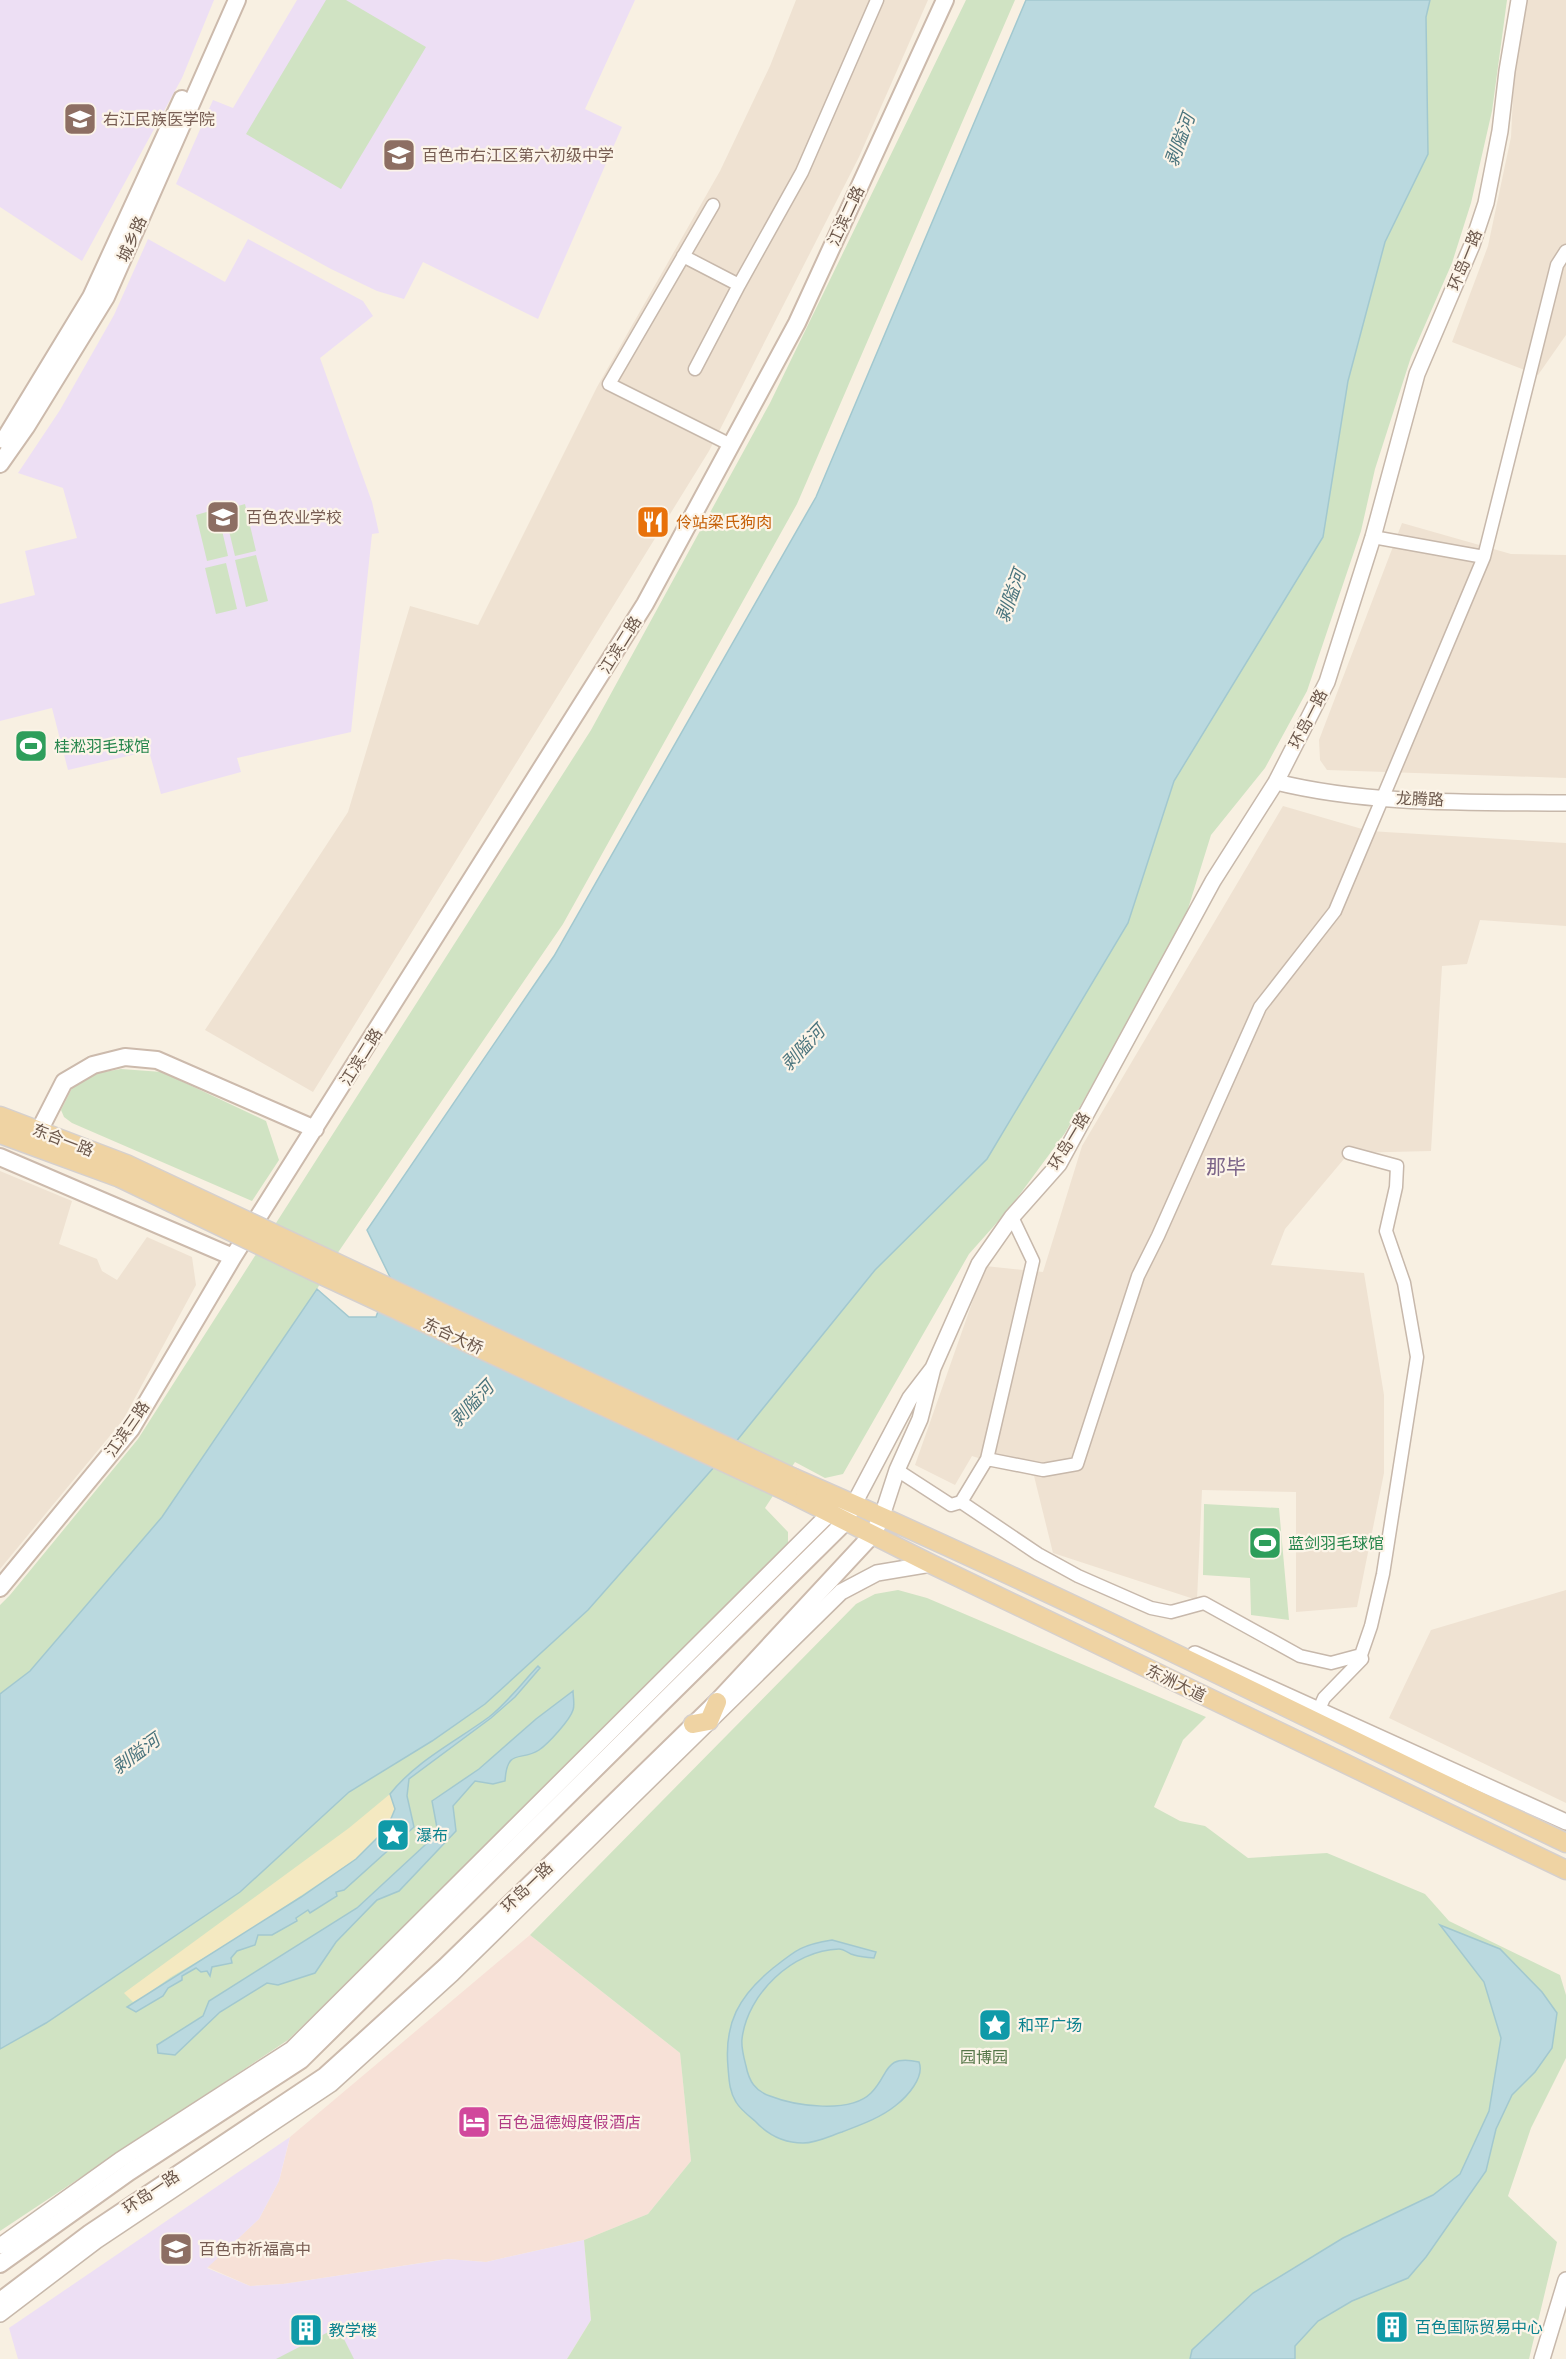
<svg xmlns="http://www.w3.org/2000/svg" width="1566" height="2359" font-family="Jost,'Noto Sans SC',sans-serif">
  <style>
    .residential { fill: #efe2d2 }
    .commercial { fill: #f7e1d7 }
    .education { fill: #eddff4 }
    .green { fill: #d0e3c3 }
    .sand { fill: #f4e9c1 }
    .water { fill: #bad9df; stroke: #a2c8cf; stroke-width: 1.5 }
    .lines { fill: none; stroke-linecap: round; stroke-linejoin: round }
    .minor-casing { stroke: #c7b8ab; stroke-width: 15 }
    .tertiary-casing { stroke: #c7b8ab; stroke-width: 18 }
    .secondary-casing { stroke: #ccbaac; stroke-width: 20 }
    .primary-casing { stroke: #d6d0cd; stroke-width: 21 }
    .minor { stroke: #fff; stroke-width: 12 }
    .tertiary { stroke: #fff; stroke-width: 15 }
    .secondary { stroke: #fff; stroke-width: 16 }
    .primary { stroke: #efd3a3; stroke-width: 18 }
    .primary-bridge-casing { stroke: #d6d0cd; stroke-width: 21; stroke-linecap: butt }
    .primary-bridge { stroke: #efd3a3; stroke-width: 18 }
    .labels { text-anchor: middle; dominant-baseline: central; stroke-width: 4.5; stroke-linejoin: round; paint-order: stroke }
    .education-label { font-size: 16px; fill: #785e54; stroke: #fcf4e8; text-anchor: start }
    .street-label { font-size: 16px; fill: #6c584c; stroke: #fcf4e8 }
    .food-label { font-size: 16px; fill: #c56008; stroke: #fcf4e8; text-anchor: start }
    .leisure-label { font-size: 16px; fill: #27864d; stroke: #fcf4e8; text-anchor: start }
    .culture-label { font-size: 16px; fill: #0d838f; stroke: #fcf4e8; text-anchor: start }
    .park-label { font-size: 16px; fill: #567649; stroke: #fcf4e8 }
    .hotel-label { font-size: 16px; fill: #b23c85; stroke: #fcf4e8; text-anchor: start }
    .water-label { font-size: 18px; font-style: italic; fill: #4a747d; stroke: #fcf4e8 }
    .quarter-label { font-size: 20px; fill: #7c6589; stroke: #fcf4e8 }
  </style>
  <rect width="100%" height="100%" fill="#f8f0e2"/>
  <path class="residential" d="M796,0H928L859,157L709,451L313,1092L205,1030L348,812L410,606L478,625L597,387L720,171L770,66Z
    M1526,0H1566V335L1538,375L1452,342L1488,246L1511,137L1516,36Z
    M1402,523L1511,554L1566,555V778L1327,770L1320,760L1319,740Z
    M1283,806L1369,831L1566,843V926L1480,920L1467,964L1442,966L1431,1151L1349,1153L1285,1229L1271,1265L1364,1273L1384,1395V1473L1357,1607L1296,1612V1492L1202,1490L1197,1600L1053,1553L1034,1476L972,1456L955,1485L915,1465L985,1266L1043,1272L1082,1146Z
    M0,1171L72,1201L59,1244L97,1259L102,1271L117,1280L147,1237L192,1257L196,1285L123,1420L0,1569Z
    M1566,1590V1803L1389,1718L1431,1630Z"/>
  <path class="commercial" d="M530,1935L680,2053L691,2161L648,2214L584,2240L486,2262L447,2259L283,2284L250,2286L207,2267L259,2219L279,2181L290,2137Z"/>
  <path class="education" d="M0,0H214L182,78L82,261L0,207Z
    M297,0H635L585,109L622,127L538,319L423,262L404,299L377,291L331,269L176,184L213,100L233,108Z
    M148,239L225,282L248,239L363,301L373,316L320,358L372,502L379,533L372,534L351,732L237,758L241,772L161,794L149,751L68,770L52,708L0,721V604L35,595L25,551L77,538L63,488L18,473L60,410L114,315Z
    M290,2137L279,2181L259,2219L207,2268L250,2286L283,2284L448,2259L486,2262L584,2240L591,2320L567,2359H18L9,2328Z"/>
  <path class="green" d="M326,0H346L426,47L341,189L246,134Z
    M966,0H1015L797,504L563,924L339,1251L317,1289L162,1517L30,1671L0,1694V1605L10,1595L138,1439L591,730L770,403Z
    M1430,0H1507L1492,111L1471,203L1452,263L1411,357L1375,469L1361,531L1307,691L1265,768L1211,835L1187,912L1162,962L1065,1133L1009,1209L969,1254L843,1474L825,1478L795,1462L765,1508L788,1532V1548L447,1886L288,2040L0,2231V2049L46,2023L240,1892L349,1792L432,1741L485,1704L588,1610L677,1509L875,1270L987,1159L1128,923L1174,781L1348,381L1385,242L1428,154L1426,17Z
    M245,504L256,551L235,556L224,510Z
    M217,509L228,556L207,561L196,515Z
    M256,555L268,601L246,607L235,560Z
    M226,563L237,609L216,614L205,568Z
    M121,1069L162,1072L266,1121L279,1160L252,1201L72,1123L64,1117L61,1110L72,1088L98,1073Z
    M1204,1504L1279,1508L1289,1620L1251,1615L1250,1578L1203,1575Z
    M898,1590L927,1598L1206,1717L1183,1740L1154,1807L1180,1821L1205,1826L1248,1858L1327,1853L1425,1894L1449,1921L1560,1975L1566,1995V2058L1531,2128L1508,2196L1557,2242L1529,2359H567L591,2320L584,2240L648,2214L691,2161L680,2053L530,1935L856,1604L875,1594Z
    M338,2327L354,2359H276Z"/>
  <path class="sand" d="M390,1794L396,1809L387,1828L356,1859L236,1939L171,1977L143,1997L133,2002L124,1993L349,1828Z"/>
  <path class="water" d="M1026,0H1430L1426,17L1428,154L1385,242L1348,381L1323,537L1174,781L1128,923L987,1159L875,1270L730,1449L588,1610L485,1704L432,1741L349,1792L240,1892L46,2023L0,2049V1694L30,1671L162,1517L317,1289L349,1317H376L390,1277L367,1230L554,956L816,497Z
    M538,1666L540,1668L515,1697L491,1718L409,1779L407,1796L414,1827L344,1890L336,1892L337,1896L310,1913L308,1910L296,1918L297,1921L272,1935H258L255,1945L237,1951L231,1958L232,1963L212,1967L210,1976L207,1971L201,1972L196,1968L182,1976V1980L168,1988L163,1996L136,2012L127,2007L301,1897L356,1859L387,1828L395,1809L390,1794C416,1761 455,1742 489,1717C507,1703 522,1683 538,1666Z
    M573,1691C573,1696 575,1705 573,1710C570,1720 548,1744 539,1750C521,1762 507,1747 505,1781L493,1784L475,1781L453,1806L456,1831L399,1891L377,1900L336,1942L315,1973L278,1985L267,1983L220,2012L175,2055L158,2053L157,2045L203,2016L209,2001L357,1908L438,1833L432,1801L479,1769L536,1719Z
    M1440,1925L1500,1949L1542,1992L1557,2013L1552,2048L1535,2072L1512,2095L1496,2129L1486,2171L1426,2257L1408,2278L1352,2301L1318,2321L1295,2346V2359H1190L1192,2350L1253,2293L1343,2238L1433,2195L1460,2174L1489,2111L1501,2038L1484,1982Z
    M832,1940L876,1952L874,1958C866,1957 858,1957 851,1954C847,1952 843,1949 839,1949C793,1950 747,1994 742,2039C741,2048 744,2058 746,2066C749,2081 755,2091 770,2096C795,2106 850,2114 871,2093C890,2074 883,2054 919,2062C925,2077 907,2097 895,2106C880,2118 860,2125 842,2132C830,2136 816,2143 803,2143C784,2143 767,2134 755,2121C749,2116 740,2109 736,2102C729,2091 729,2078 728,2067C724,2023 739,1996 772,1969C796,1950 801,1945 832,1940Z"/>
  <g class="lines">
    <g class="minor-casing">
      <path id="minor" d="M713,205L609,384L731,445
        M683,256L739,285L802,172L877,0
        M695,369L739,285
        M1373,537L1484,557L1557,265L1566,251
        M1349,1153L1397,1166L1396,1187L1386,1231L1404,1283L1417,1357L1383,1574L1371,1626L1361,1655
        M987,1459L1033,1261L1012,1217
        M897,1470L951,1505L961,1502L987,1459L1043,1470L1077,1464L1138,1276L1158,1236L1260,1007L1335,911L1484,557
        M961,1502L1038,1554L1078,1576L1151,1608L1171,1612L1204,1603L1300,1656L1331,1663L1361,1655L1362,1659L1324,1698L1316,1716"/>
    </g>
    <g class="tertiary-casing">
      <path id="tertiary" d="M1276,782C1369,805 1470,802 1566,803
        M933,1368L979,1264L1012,1217L1059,1164L1213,881L1276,782L1327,682L1373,537L1417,374L1472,245L1486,203L1500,131L1507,71L1519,0
        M855,1502L910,1398L933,1368L920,1419L897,1470L882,1516
        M1195,1654L1566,1822
        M0,2246L120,2160L292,2049L837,1506
        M0,2314L96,2241L331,2084L452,1974L841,1592L877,1573L931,1564
        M1542,2359L1566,2280"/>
    </g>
    <g class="secondary-casing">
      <path id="secondary" d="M4,440L91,297L182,99
        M0,464L26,427L106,297L237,0
        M39,1131L64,1082L93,1065L125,1057L157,1060L315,1129
        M0,1157L233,1257
        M0,1588L131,1429L233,1257L645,604L797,323L945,0
        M0,2264L129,2172L301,2060L845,1522L851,1509
        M0,2301L90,2233L325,2076L445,1967L717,1702L873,1534L882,1516"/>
    </g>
    <g class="primary-casing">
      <path id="primary" d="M0,1116L126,1164
        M0,1134L120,1178
        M794,1478C1055,1591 1310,1720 1566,1843
        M788,1492L931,1564L1566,1870
        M693,1724L709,1721L717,1702"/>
    </g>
    <use href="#minor" class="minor"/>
    <use href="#tertiary" class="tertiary"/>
    <use href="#secondary" class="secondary"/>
    <use href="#primary" class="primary"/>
    <g class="primary-bridge-casing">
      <path id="primary-bridge" d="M126,1164L794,1478
        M120,1178L313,1271L788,1492"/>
    </g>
    <use href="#primary-bridge" class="primary-bridge"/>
  </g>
  <defs>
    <g id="university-square" transform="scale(1.725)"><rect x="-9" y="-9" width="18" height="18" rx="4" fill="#8d6e63" stroke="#fcf4e8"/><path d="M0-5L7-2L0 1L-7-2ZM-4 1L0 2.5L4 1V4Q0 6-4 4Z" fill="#fff"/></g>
    <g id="school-square" transform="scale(1.725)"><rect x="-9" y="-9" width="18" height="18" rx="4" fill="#8d6e63" stroke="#fcf4e8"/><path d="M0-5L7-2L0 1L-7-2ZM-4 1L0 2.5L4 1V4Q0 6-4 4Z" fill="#fff"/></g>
    <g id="restaurant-square" transform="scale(1.725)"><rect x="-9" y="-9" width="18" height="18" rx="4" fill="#e8710a" stroke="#fcf4e8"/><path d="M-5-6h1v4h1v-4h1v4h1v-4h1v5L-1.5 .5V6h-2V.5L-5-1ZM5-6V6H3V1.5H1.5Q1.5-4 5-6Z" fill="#fff"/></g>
    <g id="stadium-square" transform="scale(1.725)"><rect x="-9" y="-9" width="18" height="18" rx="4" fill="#2e9e5b" stroke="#fcf4e8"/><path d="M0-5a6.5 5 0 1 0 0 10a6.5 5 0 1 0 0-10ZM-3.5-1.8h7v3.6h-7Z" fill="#fff"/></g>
    <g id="sight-square" transform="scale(1.725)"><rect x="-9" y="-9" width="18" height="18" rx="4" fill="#0f9aa8" stroke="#fcf4e8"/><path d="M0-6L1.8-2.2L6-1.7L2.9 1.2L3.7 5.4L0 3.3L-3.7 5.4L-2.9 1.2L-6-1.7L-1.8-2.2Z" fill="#fff"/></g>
    <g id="hotel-square" transform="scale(1.725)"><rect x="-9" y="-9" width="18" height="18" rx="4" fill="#d1479c" stroke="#fcf4e8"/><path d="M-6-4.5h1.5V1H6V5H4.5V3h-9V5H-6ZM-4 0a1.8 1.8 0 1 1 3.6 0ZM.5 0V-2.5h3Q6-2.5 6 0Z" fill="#fff"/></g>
    <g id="building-square" transform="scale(1.725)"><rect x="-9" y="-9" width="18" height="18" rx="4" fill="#0f9aa8" stroke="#fcf4e8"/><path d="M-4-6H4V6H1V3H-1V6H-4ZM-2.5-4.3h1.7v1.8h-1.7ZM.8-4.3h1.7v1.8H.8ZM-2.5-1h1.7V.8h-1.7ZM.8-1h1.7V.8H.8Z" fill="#fff"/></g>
  </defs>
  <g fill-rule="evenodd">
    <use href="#university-square" x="80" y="119"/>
    <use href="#school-square" x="399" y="155"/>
    <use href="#school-square" x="223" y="517"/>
    <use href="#restaurant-square" x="653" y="522"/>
    <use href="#stadium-square" x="31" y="746"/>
    <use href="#stadium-square" x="1265" y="1543"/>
    <use href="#sight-square" x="393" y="1835"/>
    <use href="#sight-square" x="995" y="2025"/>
    <use href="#hotel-square" x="474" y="2122"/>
    <use href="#school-square" x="176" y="2249"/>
    <use href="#building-square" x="1392" y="2327"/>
    <use href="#building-square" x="306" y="2330"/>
  </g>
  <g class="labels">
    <g class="education-label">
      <text x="103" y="119">右江民族医学院</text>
      <text x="422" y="155">百色市右江区第六初级中学</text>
      <text x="246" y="517">百色农业学校</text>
      <text x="199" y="2249">百色市祈福高中</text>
    </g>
    <g class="street-label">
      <text transform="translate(846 216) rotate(-65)">江滨二路</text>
      <text transform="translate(132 239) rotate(-66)">城乡路</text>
      <text transform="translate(1465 260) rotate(-68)">环岛一路</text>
      <text transform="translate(620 645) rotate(-58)">江滨二路</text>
      <text transform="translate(1308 719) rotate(-63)">环岛一路</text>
      <text transform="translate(1420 799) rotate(2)">龙腾路</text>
      <text transform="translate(361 1057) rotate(-58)">江滨二路</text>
      <text transform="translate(63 1140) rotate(21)">东合一路</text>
      <text transform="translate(1069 1141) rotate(-59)">环岛一路</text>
      <text transform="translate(453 1336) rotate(25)">东合大桥</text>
      <text transform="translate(127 1429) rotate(-55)">江滨三路</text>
      <text transform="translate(1176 1683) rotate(26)">东洲大道</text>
      <text transform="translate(527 1887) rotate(-44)">环岛一路</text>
      <text transform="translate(151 2192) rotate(-34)">环岛一路</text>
    </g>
    <g class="food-label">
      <text x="676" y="522">伶站梁氏狗肉</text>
    </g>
    <g class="leisure-label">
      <text x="54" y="746">桂淞羽毛球馆</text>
      <text x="1288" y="1543">蓝剑羽毛球馆</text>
    </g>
    <g class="culture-label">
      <text x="416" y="1835">瀑布</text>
      <text x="1018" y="2025">和平广场</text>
      <text x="1415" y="2327">百色国际贸易中心</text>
      <text x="329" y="2330">教学楼</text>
    </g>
    <g class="park-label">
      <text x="984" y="2057">园博园</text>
    </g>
    <g class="hotel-label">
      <text x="497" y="2122">百色温德姆度假酒店</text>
    </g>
    <g class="water-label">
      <text transform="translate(1180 140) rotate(-70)">剥隘河</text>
      <text transform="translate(1011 596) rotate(-70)">剥隘河</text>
      <text transform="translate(803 1048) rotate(-47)">剥隘河</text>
      <text transform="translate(472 1404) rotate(-47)">剥隘河</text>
      <text transform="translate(136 1754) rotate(-36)">剥隘河</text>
    </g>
    <g class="quarter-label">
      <text x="1226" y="1167">那毕</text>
    </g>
  </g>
</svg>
